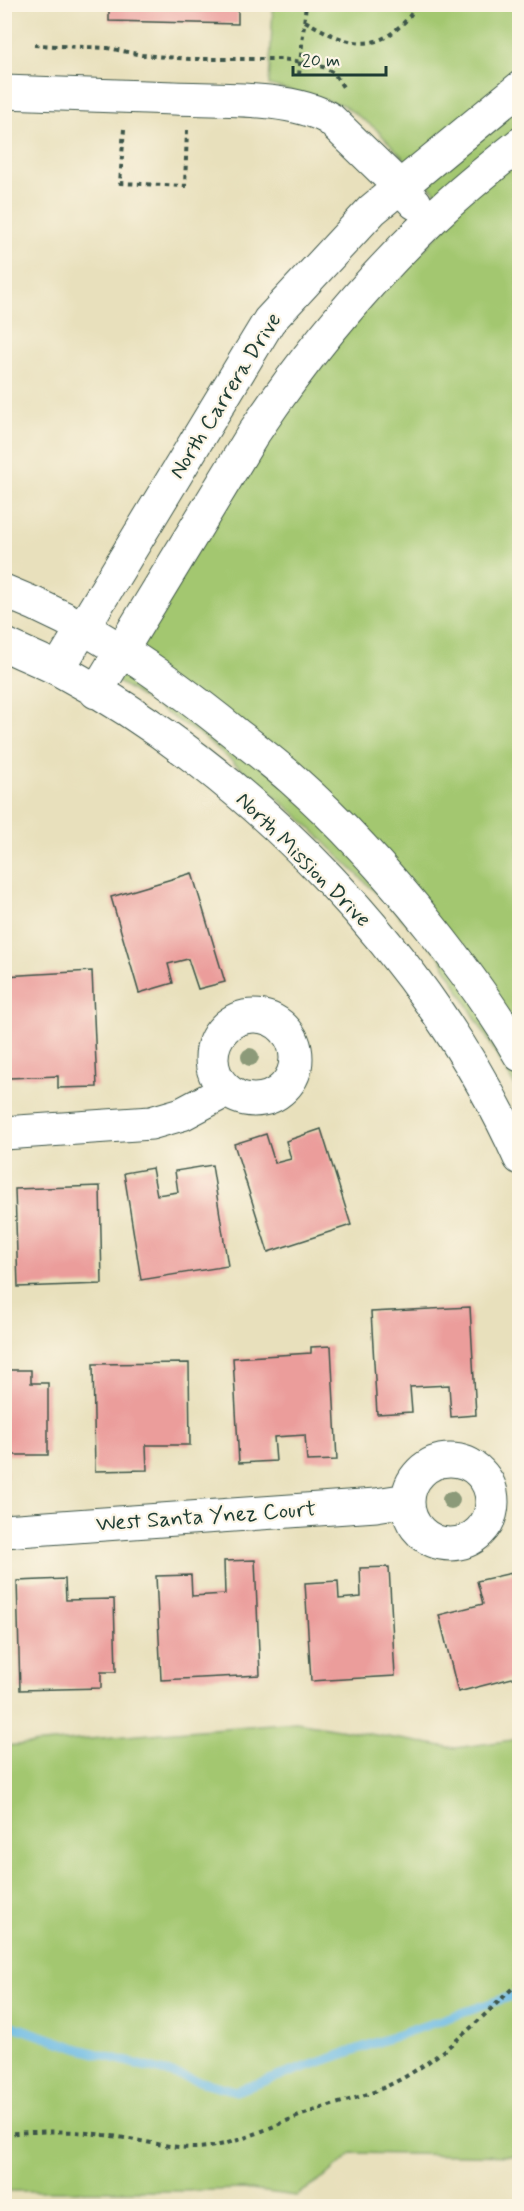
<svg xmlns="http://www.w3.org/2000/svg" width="524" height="2211" font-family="Mynerve,sans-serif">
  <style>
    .green { fill: #a3c770; stroke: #618252; stroke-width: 1.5 }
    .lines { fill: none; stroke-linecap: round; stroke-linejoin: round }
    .stream { stroke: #68b9e3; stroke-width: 9 }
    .building { fill: #eb9d9b }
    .minor-casing { stroke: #3d5548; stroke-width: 35 }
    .path { stroke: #3d5548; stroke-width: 4; stroke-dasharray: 4.5 4.5; stroke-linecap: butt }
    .minor { stroke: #fff; stroke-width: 33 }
    .tree { fill: #8c9a79 }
    .labels { text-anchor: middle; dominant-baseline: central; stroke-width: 4.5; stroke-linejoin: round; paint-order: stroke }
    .street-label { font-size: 22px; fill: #1f3d34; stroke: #fcf5e5 }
  </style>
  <rect width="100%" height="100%" fill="#fcf5e5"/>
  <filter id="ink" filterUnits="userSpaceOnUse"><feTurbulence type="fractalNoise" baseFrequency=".0167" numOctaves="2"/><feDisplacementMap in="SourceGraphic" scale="12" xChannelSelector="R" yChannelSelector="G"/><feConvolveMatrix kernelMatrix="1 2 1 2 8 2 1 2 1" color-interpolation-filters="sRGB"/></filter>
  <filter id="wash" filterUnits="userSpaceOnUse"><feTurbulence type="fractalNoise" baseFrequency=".008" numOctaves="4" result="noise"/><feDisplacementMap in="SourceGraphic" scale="24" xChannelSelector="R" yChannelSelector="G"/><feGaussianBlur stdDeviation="1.35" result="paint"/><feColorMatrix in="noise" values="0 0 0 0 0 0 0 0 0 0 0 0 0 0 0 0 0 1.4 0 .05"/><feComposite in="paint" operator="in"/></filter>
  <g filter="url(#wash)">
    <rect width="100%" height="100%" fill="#e8e0bc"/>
    <path class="green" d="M273,5H519V1093L438,954L298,816L202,736L115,680L251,455L356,320L457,215L376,129L343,105L269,85Z
      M296,1722L455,1748L519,1739V2156L352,2153L324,2178L296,2196L243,2189L181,2191H5V1746Z"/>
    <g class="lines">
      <path class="stream" d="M4,2023L80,2049L236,2091L520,1993"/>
    </g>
    <g id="blocks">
      <path class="building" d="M109,4H238V24L109,21Z
        M192,873L225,982L198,989L188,959L168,964L173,983L139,993L111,897Z
        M92,971L97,1087L58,1088V1076L9,1078L4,976Z
        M321,1129L351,1225L268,1252L234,1144L266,1134L275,1163L291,1159L286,1141Z
        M212,1165L228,1266L141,1280L124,1173L152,1168L157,1195L178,1192L175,1171Z
        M100,1186L102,1284L18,1287L15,1189Z
        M470,1307L476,1415L451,1417L449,1385L410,1387L412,1412L377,1414L371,1312Z
        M331,1346L337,1460L307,1461L305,1435L274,1437L276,1461L239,1463L233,1358L311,1353V1347Z
        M189,1363L190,1445H146L147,1470L95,1471L93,1364Z
        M4,1370H31V1383H48V1455H7V1482H4Z
        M255,1560L260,1675L161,1680L156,1576L191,1575L192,1596L225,1594L224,1561Z
        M389,1567L395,1676L311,1681L305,1583L338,1581L339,1599L361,1597L360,1568Z
        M520,1571V1676L458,1692L439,1615L483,1604L477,1581Z
        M65,1579L66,1600L114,1599L116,1672H101V1688L20,1690L17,1581Z"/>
    </g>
  </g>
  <g filter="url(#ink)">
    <use href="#blocks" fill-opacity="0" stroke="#3d5548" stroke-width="1.5"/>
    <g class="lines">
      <g class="minor-casing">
        <path id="minor" d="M4,92C61,94 117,96 174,98C219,100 292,96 330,119L400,187L415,203
          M4,591C93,626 162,674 235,733C254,748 274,763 292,779C343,824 389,875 431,928C463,968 494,1010 520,1055
          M4,644C22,653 40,660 58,669C250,771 431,959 520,1158
          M58,669L269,321L372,210L520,88
          M96,692L255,431C306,355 364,285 430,221C458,193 489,169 520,144
          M212 1058a42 42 0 1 1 84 0a42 42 0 1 1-84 0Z
          M4,1133L151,1123L182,1114L227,1090
          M408 1502a42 42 0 1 1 84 0a42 42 0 1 1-84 0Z
          M4,1531L376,1505L408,1500"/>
      </g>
      <path class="path" d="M305,21C336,38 368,57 399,27C406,21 413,14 415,4
        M34,45L108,48L142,55L190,59H282L302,62L323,67L334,73L345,90
        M299,75L306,4
        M124,129L120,183L185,186L187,130
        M4,2134C38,2131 71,2130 104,2135C132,2138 167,2148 194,2148C234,2147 266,2128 302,2115C326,2106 352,2100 376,2091C434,2067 475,2024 520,1981"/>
      <use href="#minor" class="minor"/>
    </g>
    <g class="tree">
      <circle cx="250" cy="1057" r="9"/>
      <circle cx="451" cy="1500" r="9"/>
    </g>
  </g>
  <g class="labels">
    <g class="street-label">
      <text transform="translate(226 396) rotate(-58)">North Carrera Drive</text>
      <text transform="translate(303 860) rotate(45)">North Mission Drive</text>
      <text transform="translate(206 1517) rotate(-4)">West Santa Ynez Court</text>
    </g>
  </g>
  <rect width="524" height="2211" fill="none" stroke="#fcf5e5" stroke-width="24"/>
  <path d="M293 66v9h93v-9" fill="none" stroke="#1f3d34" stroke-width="3"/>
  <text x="302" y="66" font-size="18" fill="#1f3d34" stroke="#fcf5e5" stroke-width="4.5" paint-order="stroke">20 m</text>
</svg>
